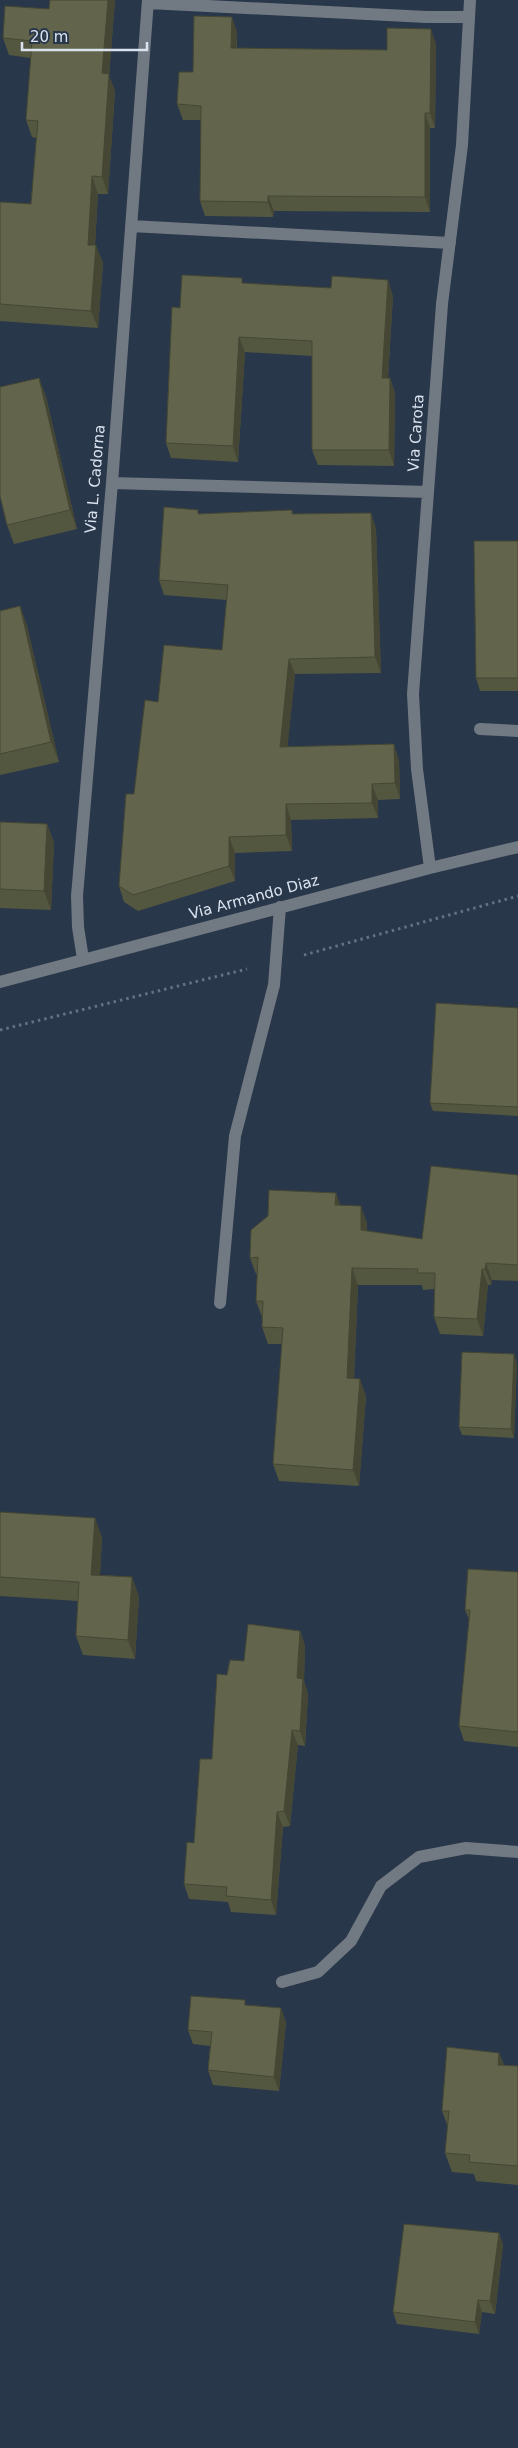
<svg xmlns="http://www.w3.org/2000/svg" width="518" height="2448" font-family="'DejaVu Sans',sans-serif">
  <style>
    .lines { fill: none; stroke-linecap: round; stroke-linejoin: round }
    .path { stroke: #657182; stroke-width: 3; stroke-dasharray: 2.5 4; stroke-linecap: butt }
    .minor { stroke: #717983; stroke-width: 12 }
    .wall { fill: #545740 }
    .shaded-wall { fill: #454734 }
    .building { fill: #62654b; stroke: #454734 }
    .labels { text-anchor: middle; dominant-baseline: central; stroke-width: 4; stroke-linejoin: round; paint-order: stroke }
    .street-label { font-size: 15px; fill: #d9e2ee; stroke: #29374a }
  </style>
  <rect width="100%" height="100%" fill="#29374a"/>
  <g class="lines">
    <path class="path" d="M304,955L518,896
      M0,1030L247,969"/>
    <path class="minor" d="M148,3L427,17H469
      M131,226L450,243
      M112,483L428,492
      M480,729L518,731
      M430,868L417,769L413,694L442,304L462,145L470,0
      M83,959L78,927L77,896L112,483L148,0
      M0,982L430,868L518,847
      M220,1303L235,1136L274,985L280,907
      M282,1982L318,1972L351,1941L381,1886L419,1857L466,1848L518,1852"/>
  </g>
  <path class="wall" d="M50,0H115L109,76L115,91L108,194H98L95,245L103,263L98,328L0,321V202L31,204L36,138L32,137L26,120L31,58L9,55L3,38L49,9Z
    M237,32V48L387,50L436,44L435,128H430V212L274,211L273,217L205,216L200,201L201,120H183L177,104L193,72Z
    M244,283L393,296L388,378H390L395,393L394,466L318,465L312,450V356L245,352L238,462L171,458L166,443Z
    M39,378L46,397L77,529L14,544L7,525Z
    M292,510L293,514L371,513L376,529L381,673L295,674L287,747L399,760L400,799L378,800V818L291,820L292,851L235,853V881L138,911L124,902L119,886L134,794L158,702L222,650L227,600L164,595L159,580L200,514Z
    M518,541V691H480L476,678Z
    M20,606L27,626L59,762L0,775V611Z
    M0,822L47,824L54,843L51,910L0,908Z
    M518,1008V1116L433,1111L430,1103Z
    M518,1175V1281L492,1280L491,1285H488L483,1336L440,1334L434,1317V1289L423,1290L422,1285H358L354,1379L366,1396L359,1486L279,1481L273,1464L282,1344H268L262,1327V1317L256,1301L257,1274H256L250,1258L336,1193L340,1206L367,1223V1231L422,1239Z
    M517,1363L514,1438L462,1435L459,1427Z
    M0,1512L102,1537L100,1575L132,1577L139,1597L135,1659L83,1655L76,1636L78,1601L0,1596Z
    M518,1572V1747L464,1741L459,1726L469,1619L465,1610Z
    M300,1631L305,1646L304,1681L308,1694L305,1746L298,1745L290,1826L283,1827L276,1915L231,1912L228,1902L189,1899L184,1884L194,1843L212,1759L227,1675L244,1661Z
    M247,2005L281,2008L286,2023L279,2091L213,2085L208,2070L210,2046L193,2044L188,2030Z
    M499,2053L504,2065L518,2066V2185L476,2181L474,2174L452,2172L445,2153L448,2127L442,2111Z
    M499,2233L503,2245L495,2314L482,2312L479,2334L397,2324L393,2312Z"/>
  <path class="shaded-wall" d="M108,0H115L109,76L115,91L108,194L102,177V73Z
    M232,17L237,32L236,63L231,48Z
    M431,29L436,44L435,128L430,113Z
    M425,113L430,128V212L425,197Z
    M92,176L98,194L94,262L88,245Z
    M268,196L274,211L273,217L268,202Z
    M96,245L103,263L98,328L91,311Z
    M388,280L393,296L387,393L382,378Z
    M239,337L245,352L238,462L233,446Z
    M39,378L46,397L77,529L70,510Z
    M390,378L395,393L394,466L389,450Z
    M371,513L376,529L381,673L375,657Z
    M20,606L27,626L59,762L51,742Z
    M289,659L295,674L286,763L280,747Z
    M394,744L399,760L400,799L395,783Z
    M372,784L378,800V818L372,803Z
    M286,804L291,820L292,851L286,835Z
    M47,824L54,843L51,910L44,891Z
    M229,837L235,853V881L229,866Z
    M336,1193L342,1210L335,1205Z
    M361,1206L367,1223V1247L361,1230Z
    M486,1263L492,1280L491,1285L485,1269Z
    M352,1268L358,1285L353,1395L347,1378Z
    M482,1269L488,1285L483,1336L477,1319Z
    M514,1354L517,1363L514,1438L511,1429Z
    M360,1379L366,1396L359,1486L353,1470Z
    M95,1518L102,1537L99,1594L91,1575Z
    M132,1577L139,1597L135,1659L128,1640Z
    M300,1631L305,1646L304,1681L308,1694L305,1746L300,1731L297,1678Z
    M292,1730L298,1745L290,1826L284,1811Z
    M277,1812L283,1827L276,1915L271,1900Z
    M281,2008L286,2023L279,2091L274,2077Z
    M499,2053L506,2072L498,2065Z
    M499,2233L503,2245L495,2314L490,2301Z
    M478,2300L482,2312L479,2334L475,2322Z"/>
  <path class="building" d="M50,0H108L102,73L109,74L102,177L92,176L88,245H96L91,311L0,304V202L31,204L38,121L26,120L32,41L3,38L5,6L49,9Z
    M194,16L232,17L231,48L387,50V28L431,29L430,113H425V197L268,196V202L200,201L201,106L177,104L179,72H193Z
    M182,275L242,278V283L331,288L332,276L388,280L382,378H390L389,450H312V341L239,337L233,446L166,443L172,307L180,308Z
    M39,378L70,510L7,525L0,496V387Z
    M164,507L198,510V514L292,510V514L371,513L375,657L289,659L280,747L394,744L395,783L372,784V803L286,804V835L229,837V866L133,895L119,886L126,794H134L145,700L158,702L164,645L222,650L228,585L159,580Z
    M474,541H518V678H476Z
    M20,606L51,742L0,754V611Z
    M0,822L47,824L44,891L0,889Z
    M436,1003L518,1008V1107L430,1103Z
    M431,1166L518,1175V1265L486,1263L485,1269H482L477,1319L434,1317L435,1273H417L418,1269L352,1268L347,1378L360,1379L353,1470L273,1464L283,1328L262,1327L263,1301H256L258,1257L250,1258L251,1230L268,1216L269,1190L336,1193L335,1205L361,1206V1230L422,1239Z
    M462,1352L514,1354L511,1429L459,1427Z
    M0,1512L95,1518L91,1575L132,1577L128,1640L76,1636L79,1582L0,1577Z
    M468,1569L518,1572V1732L459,1726L470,1610H465Z
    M248,1624L300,1631L297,1678L303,1679L300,1731L292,1730L284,1811L277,1812L271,1900L226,1896L227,1887L184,1884L187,1842L194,1843L200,1759H212L217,1674L227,1675L230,1660L244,1661Z
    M191,1996L245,2000V2005L281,2008L274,2077L208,2070L212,2032L188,2030Z
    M447,2047L499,2053L498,2065L518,2066V2166L469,2162L470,2155L445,2153L449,2111H442Z
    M404,2224L499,2233L490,2301L478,2300L475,2322L393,2312Z"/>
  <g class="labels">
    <g class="street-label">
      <text transform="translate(416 433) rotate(-86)">Via Carota</text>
      <text transform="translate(95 479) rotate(-85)">Via L. Cadorna</text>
      <text transform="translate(254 897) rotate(-15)">Via Armando Diaz</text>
    </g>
  </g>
  <path d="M22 42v8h125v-8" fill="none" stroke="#d9e2ee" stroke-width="2.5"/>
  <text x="30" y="42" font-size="15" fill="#d9e2ee" stroke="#29374a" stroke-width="4" paint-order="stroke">20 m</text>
</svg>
